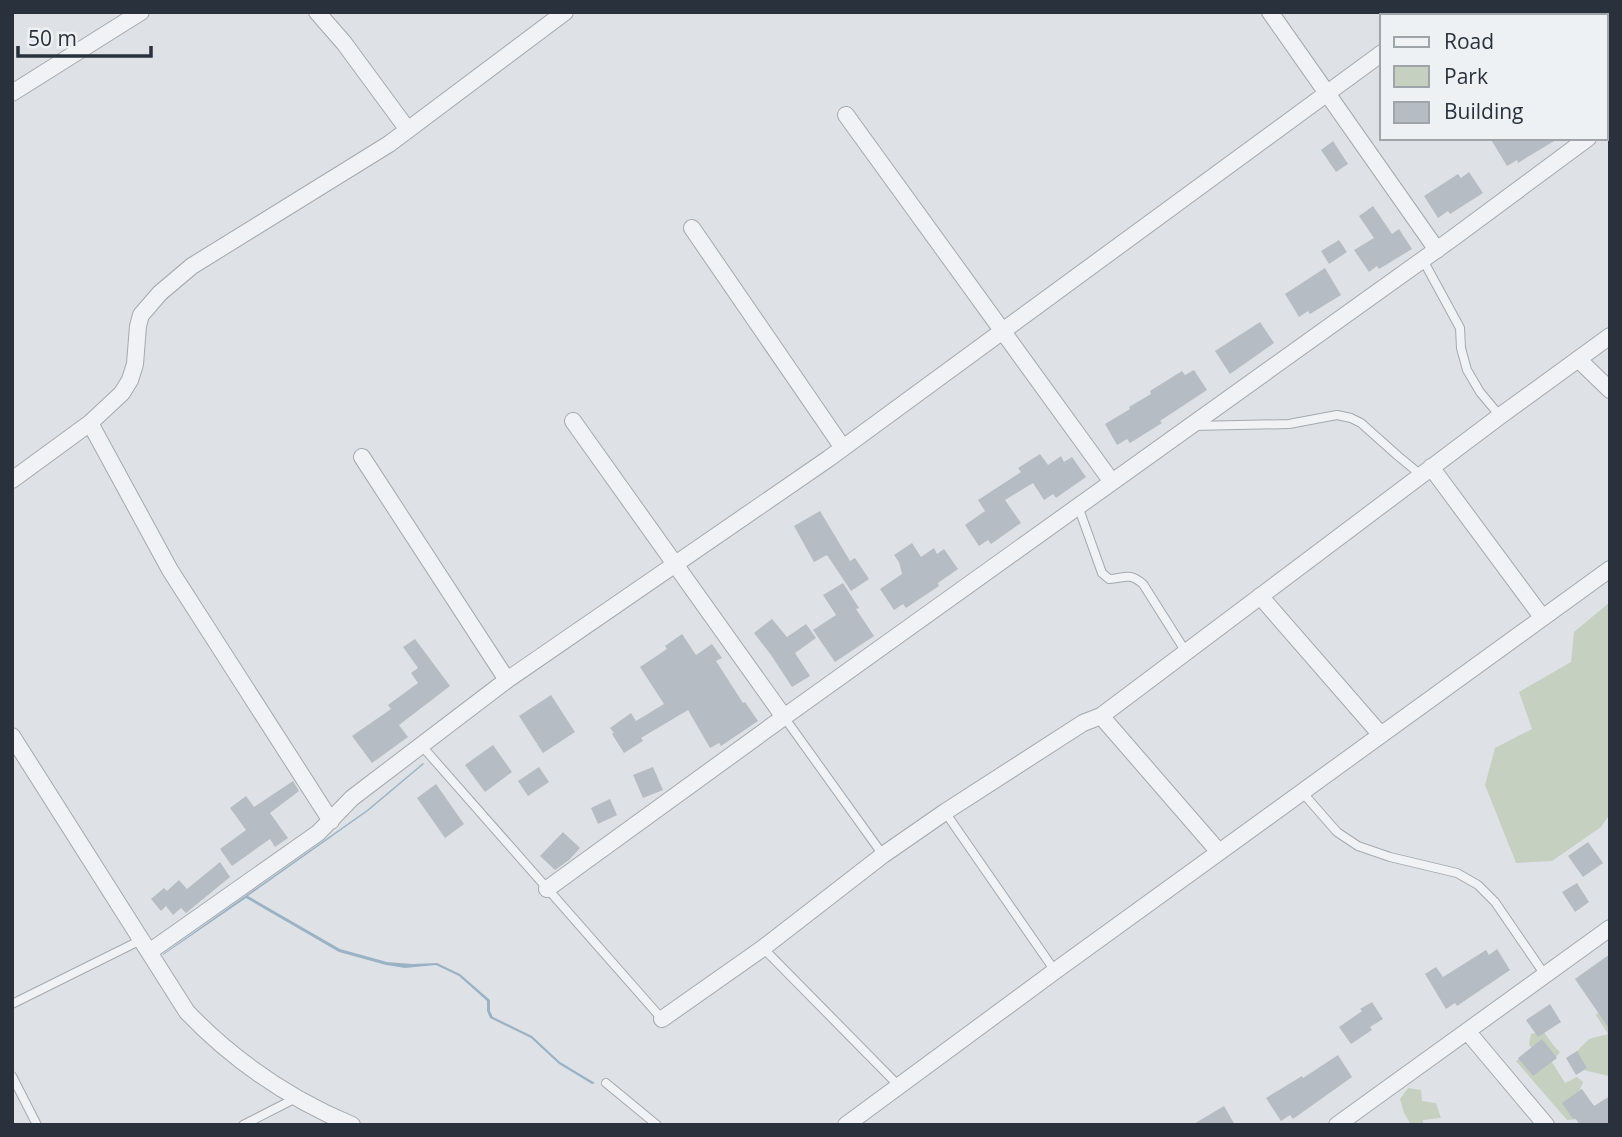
<svg xmlns="http://www.w3.org/2000/svg" width="1622" height="1137" font-family="'Open Sans',sans-serif">
  <style>
    .green { fill: #c5d0c0 }
    .water { fill: #9bb2c4 }
    .building { fill: #b6bcc3 }
    .lines { fill: none; stroke-linecap: round; stroke-linejoin: round }
    .service-casing { stroke: #a4a9b0; stroke-width: 10 }
    .minor-casing { stroke: #a4a9b0; stroke-width: 18 }
    .service { stroke: #f0f2f5; stroke-width: 8 }
    .minor { stroke: #f0f2f5; stroke-width: 16 }
  </style>
  <rect width="100%" height="100%" fill="#dee2e6"/>
  <path class="green" d="M1610,602V814L1601,827L1552,861L1516,863L1485,785L1495,748L1532,729L1519,692L1571,662L1574,632Z
    M1603,1007L1610,1014L1609,1076L1583,1070L1574,1054L1589,1039L1608,1034L1596,1015Z
    M1543,1031L1554,1046L1560,1052L1552,1062L1565,1083L1577,1077L1583,1082L1579,1092L1577,1110L1593,1104L1598,1114L1582,1119L1567,1120L1516,1061L1526,1054L1536,1051L1529,1045L1531,1034Z
    M1408,1088L1421,1090L1422,1101L1436,1103L1441,1118L1423,1120V1125H1411L1404,1113L1400,1099Z"/>
  <path class="water" d="M423,763L424,764L368,811L248,896L340,949L387,962L412,964L437,963L460,974L490,1000V1011L493,1017L532,1036L560,1062L595,1083L592,1084L559,1064L531,1038L490,1018L487,1011V1001L459,976L436,965L405,968L386,965L339,952L246,898L163,955V954L367,810Z"/>
  <path class="building" d="M1490,138H1559L1518,163L1517,160L1507,166Z
    M1333,141L1348,164L1336,172L1321,150Z
    M1469,172L1483,193L1450,214L1448,211L1438,218L1424,196L1458,174L1461,178Z
    M1373,206L1392,234L1399,229L1412,249L1379,269L1377,266L1369,272L1354,250L1374,238L1359,216Z
    M1339,240L1347,252L1329,264L1321,251Z
    M1325,268L1341,295L1310,314L1308,311L1299,317L1285,294Z
    M1260,322L1274,343L1230,374L1215,351Z
    M1194,370L1207,390L1160,421L1162,423L1130,443L1127,439L1117,445L1105,424L1130,409L1129,407L1151,394L1150,391L1182,371L1185,375Z
    M1040,454L1048,465L1061,456L1064,462L1072,457L1086,477L1056,498L1053,494L1044,500L1033,483L1005,500L1021,523L991,544L988,540L979,546L965,525L985,511L978,500L1021,472L1018,468Z
    M820,511L850,561L855,558L869,579L851,591L827,555L814,562L794,526Z
    M912,543L921,557L934,548L937,554L944,549L958,569L938,583L939,586L906,608L903,604L894,610L880,589L902,574L899,562L894,555Z
    M843,583L859,608L856,609L874,636L835,662L813,630L836,615L823,595Z
    M772,619L787,637L806,624L816,638L795,653L810,676L792,687L771,655L754,633Z
    M682,634L696,655L712,644L722,658L716,661L743,703L745,702L758,721L721,746L719,743L710,748L688,710L641,738L643,741L624,753L612,734L614,733L610,728L631,713L636,721L664,704L640,667L667,649L665,646Z
    M415,639L450,686L399,725L408,737L372,763L352,736L391,709L388,705L418,683L411,673L418,668L403,647Z
    M551,695L575,732L543,753L519,716Z
    M493,745L512,772L485,792L465,765Z
    M539,767L549,782L528,796L518,781Z
    M653,767L663,790L643,798L633,775Z
    M293,781L299,791L270,813L288,838L275,847L270,839L232,866L220,849L246,830L230,808L246,796L254,807Z
    M436,784L464,824L445,838L417,798Z
    M610,799L617,815L598,824L591,808Z
    M563,832L580,848L569,860L555,870L540,856Z
    M1588,842L1603,863L1583,877L1568,856Z
    M220,862L230,877L186,913L181,908L173,915L166,906L161,911L151,899L164,888L167,891L179,880L187,889Z
    M1577,883L1589,902L1575,912L1562,892Z
    M1497,949L1510,970L1457,1006L1455,1003L1446,1009L1425,974L1436,967L1443,977L1486,950L1489,955Z
    M1610,954V1030L1575,979Z
    M1372,1002L1383,1019L1370,1027L1372,1030L1351,1044L1339,1027L1362,1011L1360,1009Z
    M1550,1004L1561,1022L1538,1037L1526,1020Z
    M1542,1039L1557,1058L1533,1076L1518,1058Z
    M1577,1051L1587,1068L1576,1075L1566,1058Z
    M1338,1055L1352,1077L1293,1119L1290,1115L1281,1121L1266,1098L1302,1076L1303,1078Z
    M1582,1089L1594,1106L1610,1096V1125H1580L1575,1118L1573,1119L1562,1103Z
    M1224,1106L1235,1125H1192Z"/>
  <g class="lines">
    <g class="service-casing">
      <path id="service" d="M1423,260L1460,328L1461,348L1467,370L1480,392L1500,416
        M1193,426L1289,424L1337,415L1351,418L1361,423L1398,456L1421,475
        M1078,506L1102,573L1109,579C1125,578 1129,572 1143,584L1186,652
        M784,717L883,855
        M421,745L662,1019
        M1302,792L1337,832L1358,846L1390,857L1457,873L1478,885L1495,902L1545,975
        M945,812L1055,971
        M763,948L898,1085
        M12,1004L141,940
        M12,1076L37,1125
        M606,1083L657,1125
        M243,1125L296,1098"/>
    </g>
    <g class="minor-casing">
      <path id="minor" d="M317,12L344,43L408,130
        M1270,12L1437,250
        M1525,12L1528,16
        M1433,16L1438,12
        M12,93L141,12
        M846,115L1112,482
        M1606,125L1610,122
        M692,228L843,448
        M1578,359L1610,390
        M573,421L784,717
        M90,423L170,570L331,821
        M362,457L507,680
        M1431,467L1542,617
        M12,480L90,423L122,393L130,380L135,364L138,326L141,315L160,293L192,266L389,144L565,12
        M1260,596L1381,735
        M1101,716L1219,852
        M12,736L187,1012C234,1061 290,1099 352,1125
        M547,889L784,717L1453,238L1588,138
        M149,952L318,833L352,798L507,680L828,459L1382,53
        M662,1019L763,948L883,855L945,812L1083,723L1101,716L1500,416L1610,336
        M1467,1031L1546,1125
        M846,1125L1055,971L1610,569
        M1337,1125L1610,928"/>
    </g>
    <use href="#service" class="service"/>
    <use href="#minor" class="minor"/>
  </g>
  <rect width="1622" height="1137" fill="none" stroke="#28313c" stroke-width="28"/>
  <rect x="1380" y="14" width="228" height="126" fill="#edf1f4" stroke="#9ea4aa" stroke-width="2"/>
  <rect x="1394" y="37" width="35" height="10" fill="#f0f2f5" stroke="#9ea4aa" stroke-width="2"/>
  <text x="1444" y="49" font-size="21" fill="#28313c">Road</text>
  <rect x="1394" y="66" width="35" height="21" fill="#c5d0c0" stroke="#9ea4aa" stroke-width="2"/>
  <text x="1444" y="84" font-size="21" fill="#28313c">Park</text>
  <rect x="1394" y="102" width="35" height="21" fill="#b6bcc3" stroke="#9ea4aa" stroke-width="2"/>
  <text x="1444" y="119" font-size="21" fill="#28313c">Building</text>
  <path d="M18 46v10h133v-10" fill="none" stroke="#28313c" stroke-width="3.5"/>
  <text x="28" y="46" font-size="21" fill="#28313c" stroke="#edf1f4" stroke-width="5" paint-order="stroke">50 m</text>
</svg>
